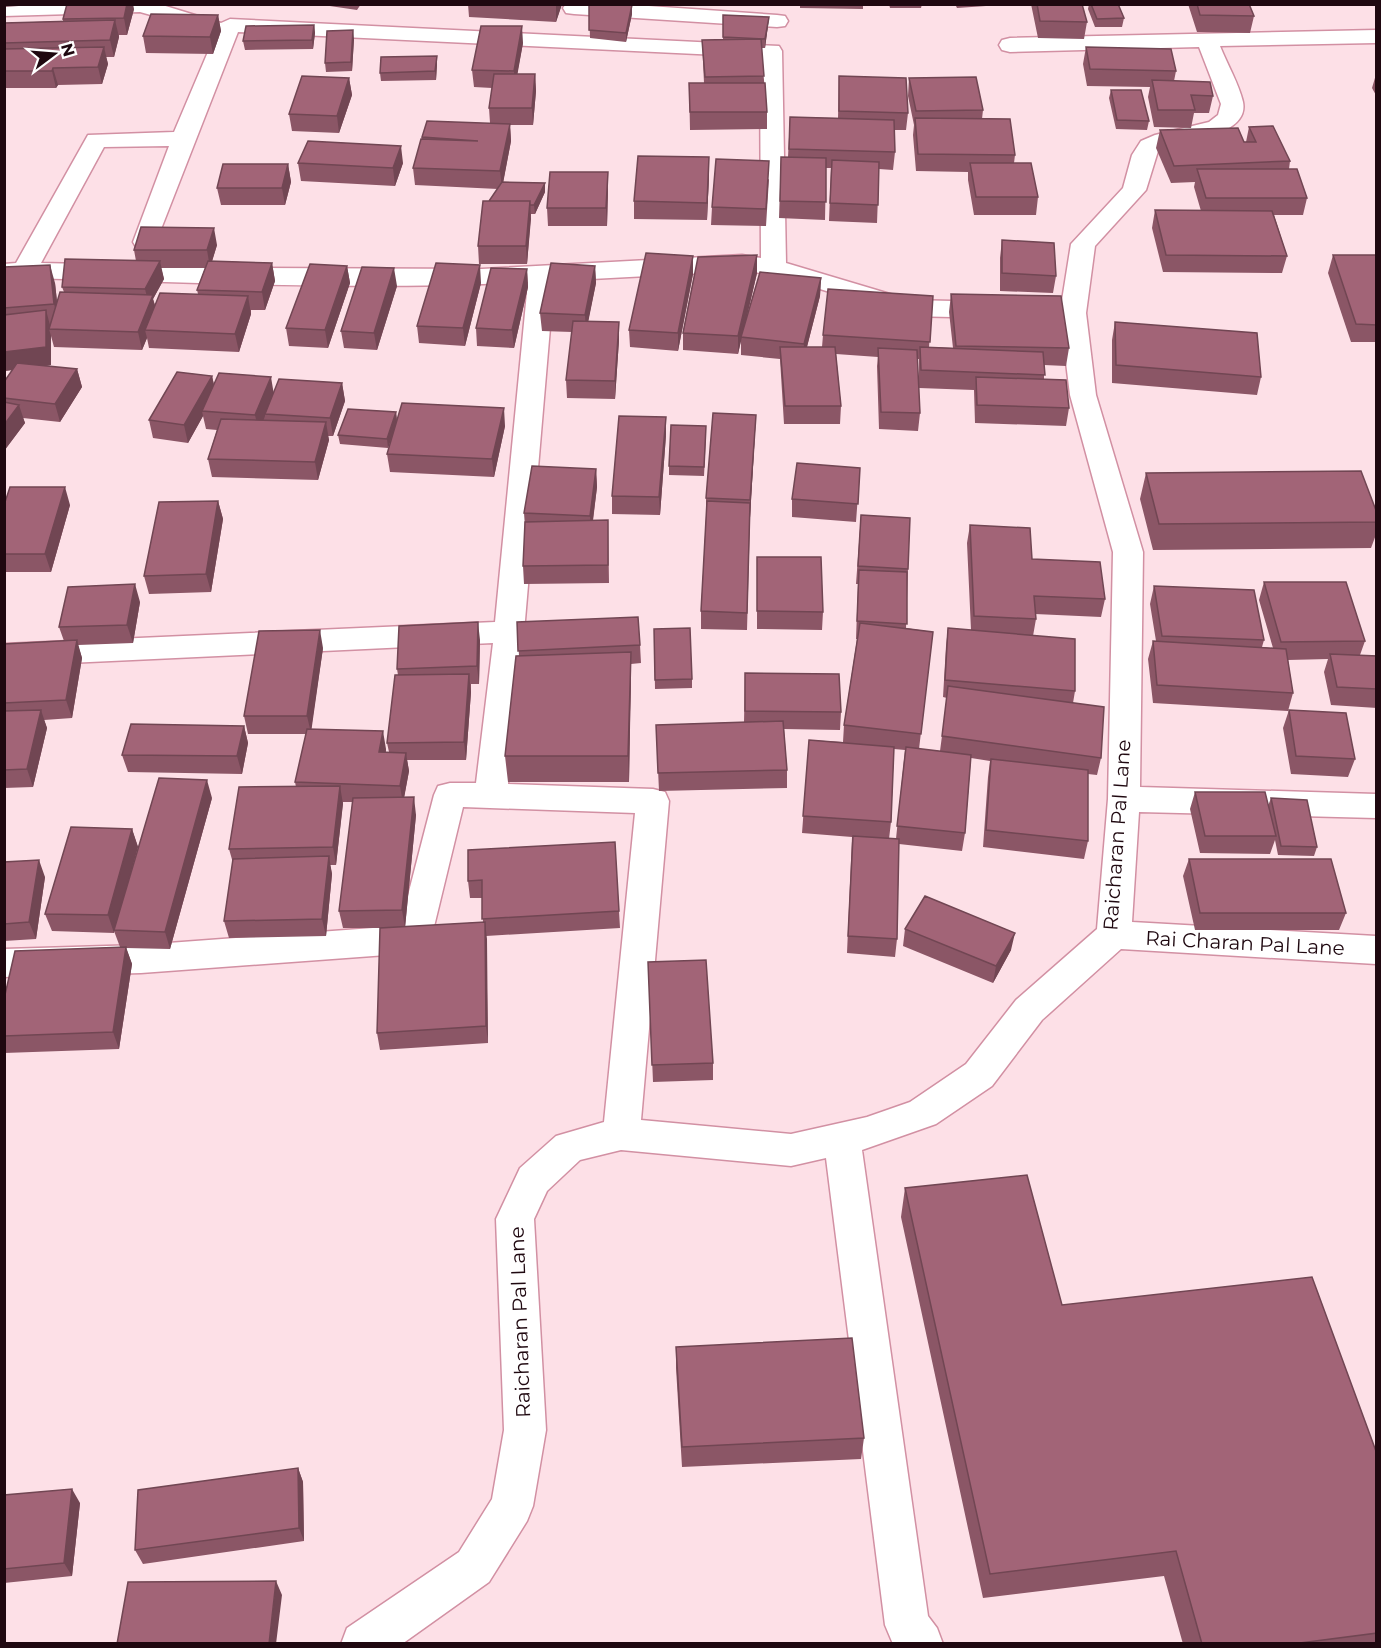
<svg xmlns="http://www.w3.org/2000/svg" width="1381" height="1648" font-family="Montserrat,sans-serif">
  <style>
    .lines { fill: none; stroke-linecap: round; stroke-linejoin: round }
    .minor-casing { stroke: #d290a3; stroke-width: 3 }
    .minor { fill: #fff; fill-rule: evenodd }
    .wall { fill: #8b5666; fill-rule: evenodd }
    .shaded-wall { fill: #714653 }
    .building { fill: #a26477; stroke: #714653; stroke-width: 1.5 }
    .labels { text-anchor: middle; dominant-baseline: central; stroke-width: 4.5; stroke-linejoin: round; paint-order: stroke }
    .street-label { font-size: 20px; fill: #1f0810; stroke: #fff }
  </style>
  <rect width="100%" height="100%" fill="#fde0e7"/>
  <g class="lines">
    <g class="minor-casing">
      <path id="minor" d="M4,4H159L221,23L230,19L779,46L782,51L786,263L910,300L995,302L1004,305L1008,310L1004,315L995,318L908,316L771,274L742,271L554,281L524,632L508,784L653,789L665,792L669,801L641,1120L791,1134L867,1117L910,1102L966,1064L1016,1000L1097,929L1108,799L1113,552L1070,395L1060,313L1071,244L1123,188L1132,155L1141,141L1155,135L1209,122L1218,115L1221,104L1199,47L1010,52L1002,50L999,45L1002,40L1010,38L1376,30V43L1220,46C1227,64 1239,84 1243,102C1250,137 1180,141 1158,151L1146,190L1095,246L1086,313L1096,395L1143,552L1140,787L1376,794V818L1139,812L1132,922L1376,936V964L1121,949L1042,1020L992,1086L936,1124L862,1150L928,1616L937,1628L943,1644H893L885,1625L826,1158L791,1166L621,1150L580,1160L547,1191L534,1219L546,1430L533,1506L527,1521L489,1582L402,1644H341L347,1628L459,1552L492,1499L504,1430L496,1219L520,1168L556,1136L604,1122L635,813L463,807L431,939L426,949L414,953L141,973L4,977V949L141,945L400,926L434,795L438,786L450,783H476L493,643L4,666V644L495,622L528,282C363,291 191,282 25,278L4,280V264L16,263L88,135L174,132L216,33L140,12L4,16ZM238,32L760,57L761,258L742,255L482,269L260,268L41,263L104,147L169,146L133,242L136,247L145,249L154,247Z
        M566,4H620L777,15L785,16L788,21L785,26L777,27L574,14L566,13L563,8Z"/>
    </g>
    <use href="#minor" class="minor"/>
  </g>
  <path class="wall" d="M4,4H48L4,7Z
    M316,4H361L357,10Z
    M468,4H562L556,22L469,17Z
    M589,4L632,5V14L626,42L590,38Z
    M800,4H863V9L800,8Z
    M889,4H922L921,8H890Z
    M955,4H986V6L957,8Z
    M1031,4H1082L1087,22L1084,39L1038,38Z
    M1089,4H1118L1124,18L1122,27H1095L1088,9Z
    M1188,4H1249L1254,16L1250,33L1197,32Z
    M134,9L127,35H119V37L114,57H106L108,64L102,84L58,85L56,88H4V23L63,21V19Z
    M218,15L221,31L213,54L146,53L143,36Z
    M723,15L769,17L765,48H761L767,112V129L690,130L689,83H704L702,40H723Z
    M314,25L315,33L313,49L245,50L243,41Z
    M354,39L352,71L326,72L325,63Z
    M523,43L517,74H535L536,91L533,125H510L511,141L503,182L545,183V192L535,214H531L527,264H479L478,246L489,201L498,189L415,185L413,168L422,137L490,123L489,108L492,88L474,87L472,70Z
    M1086,47L1176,71L1174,81L1213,96L1209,113H1194L1191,128L1154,127L1148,97L1150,87L1087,86L1083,64Z
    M437,56V64L436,80L381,81L380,73Z
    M1377,71V97L1372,88Z
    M839,76L908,113L906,130H894L895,152L893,170L879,169L877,223L829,221L831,168H826L825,220L779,218L781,157H788L790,117L838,118Z
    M349,78L352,95L339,133L292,131L289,114Z
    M909,78L983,110L982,119L1015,155L1014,163L1038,197L1036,215H974L968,180V172L916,171L913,135L914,125L908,96Z
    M1111,90L1149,121L1147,130L1116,129L1109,98Z
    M1249,127L1290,161L1289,169L1307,198L1303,215H1274L1287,256L1282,273L1163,272L1152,228L1155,210L1201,211L1194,187L1195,182L1171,183L1156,148L1160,130L1246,142Z
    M298,163H403L395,186L301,181Z
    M288,164L291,182L285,205H221L217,188Z
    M709,174L707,220L634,219V201Z
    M769,179L766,226L711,225L712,207Z
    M608,189L607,226H548L547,208Z
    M1002,240L1056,276L1053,293L1000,291V258Z
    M217,245L212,261L272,263L275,281L265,310H251V314L239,352L149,348L147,338L142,350L54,347L51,336V365L45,366L77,369L82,387L60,422L23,418L25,423L4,451V382L13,370L4,371V267L55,283L57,301L64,292L62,287L136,261L134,250ZM161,268H205L197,290L198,294L155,305L153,299L164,279Z
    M757,255V273L745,325L821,278L820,296L807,347H822L823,335L933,296L929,347L953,348L949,312L951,294L1069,348L1066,366L1044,365V379L1069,408L1066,426L975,423L974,390L919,388V359H917L920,413L918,431L879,429L877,366L878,357L836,354L841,406L840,424H784L780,359L741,355V340L738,354L683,350V333Z
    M1333,255H1377V342H1351L1328,273Z
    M693,256V274L678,351L630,347L629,330Z
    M347,266L350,283L328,348L289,346L286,328Z
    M595,266L596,283L588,321L619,340L615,399L567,398L566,380L572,332L542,331L540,313Z
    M527,269L528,287L514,348L477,346L476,328Z
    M481,283L465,346L419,343L417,326Z
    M397,286L377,350L344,348L341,331Z
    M1115,322L1261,377L1257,395L1112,383V340Z
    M212,376L214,385L273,392L342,383L345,401L333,436H328L329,440L318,480L212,477L208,459L217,430L206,429L203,416L188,443L153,438L149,420Z
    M396,412L397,420L505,426L494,477L390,472L387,454L393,435L388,448L340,444L338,435Z
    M756,415L750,518L747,630L701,629V611L706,516V498Z
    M666,435L660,515L612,514V496Z
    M706,435L704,476L669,475V466Z
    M860,468L856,522L792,517V499Z
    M596,469L597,487L593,521L608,520L609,583L524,584L523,566L525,527L524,513Z
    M1146,473L1377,513V532L1371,548L1153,550L1140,499Z
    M218,501L223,519L211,592L149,594L144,576Z
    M4,505H70L51,572H4Z
    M861,515L908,569L906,628L933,632L919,749L940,751L947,698L943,697L946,646L948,628L971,630L967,543L970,525L1105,599L1101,617L1035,614L1036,619L1033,636L1075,691L1073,703L1101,758L1097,775L1088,774V841L1084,859L983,847L988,777L990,761L971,758L965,833L962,851L899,844L897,939L895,957L847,953L852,837L802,833L809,740L843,742L844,725L857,639H856L858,584H856ZM894,749L905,750L896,839H889L891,822Z
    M757,557L823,612L822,630L757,629Z
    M1264,582L1365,641L1360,655L1377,656V708L1331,705L1324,672L1328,659L1288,660L1293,693L1288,711L1153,703L1148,659L1153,641H1156L1150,604L1154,586L1264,640L1262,647L1273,648L1259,600Z
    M140,602L133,643L78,645L82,658L72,718L44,720L47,728L33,787L4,788V644L64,641L59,627Z
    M517,622L640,645L641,663L631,664L629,782H508L505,756L519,656Z
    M654,629L692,679V688L655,689Z
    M480,640L479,684H471V692L466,760H407L409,771L404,797L416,815L405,927L483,922L482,898H470L468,881V850L619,911L620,928L486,936L488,1043L380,1050L377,1033L388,928H343L339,911L353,802H343L336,865H330L332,874L326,936L229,938L224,921L233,863L229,849L296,787L295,782L306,734H248L244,716L323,648L311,729L386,749V752H389L387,743L398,675L397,669Z
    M745,673L841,712L840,730L784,729L787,770V788L659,791L656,725L744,722Z
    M1289,710L1355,759L1348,777L1291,774L1283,728Z
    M244,726L248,743L242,774L128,772L122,755Z
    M1195,792L1268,806L1271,798L1317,847L1314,856L1278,855L1275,840L1270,854L1200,853L1190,809Z
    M212,798L170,949L126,948L132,964L119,1049L4,1053V999L120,947L114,931V933L52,931L45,914L132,829L138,847L122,904Z
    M1189,859L1346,913L1339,930H1195L1183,876Z
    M4,862L45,877L36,939L4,941Z
    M905,929L1011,950L993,983L903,946Z
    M648,962L713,1063V1080L653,1082Z
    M905,1188L1062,1305L1377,1454V1644H1183L1164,1576L983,1598L901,1217Z
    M676,1347L864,1438L861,1459L682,1467L676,1368Z
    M298,1468L303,1482L304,1541L143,1564L135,1550Z
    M4,1495L80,1503L72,1576L4,1583Z"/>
  <path class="shaded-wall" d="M127,4H133L134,9L127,35L124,18Z
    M556,4H562L556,22Z
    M632,5V14L626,42V33Z
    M218,15L221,31L213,54L210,37Z
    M769,17L768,26L765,48V39Z
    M115,20L119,37L114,57L110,40Z
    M314,25L315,33L313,49L312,40Z
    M522,26L523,43L515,88L514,71Z
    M353,30L354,39L352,71L351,62Z
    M104,47L108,64L102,84L98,67Z
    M437,56V64L436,80L435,71Z
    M53,68L58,85L56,88L52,71Z
    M535,74L536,91L533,125L532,108Z
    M349,78L352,95L339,133L337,116Z
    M510,124L511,141L502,189L500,171Z
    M401,146L403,163L395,186L393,168Z
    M709,157V174L707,220V203Z
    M288,164L291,182L285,205L282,188Z
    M608,172V189L607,226L606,208Z
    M545,183V192L535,214L534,205Z
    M530,201L531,219L527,264L526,246Z
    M214,228L217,245L210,268L207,250Z
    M757,255V273L738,354V336Z
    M693,256V274L678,351V333Z
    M160,261L164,279L153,299L157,313L145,330L147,338L142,350L138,332L149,305L145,289Z
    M272,263L275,281L265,310L262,292Z
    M50,265L55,283L59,321L54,304Z
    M480,265L481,283L465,346L463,328Z
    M347,266L350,283L328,348L325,330Z
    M595,266L596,283L586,333L585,315Z
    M394,268L397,286L377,350L374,333Z
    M527,269L528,287L514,348L512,330Z
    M821,278L820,296L803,362L804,344Z
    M248,296L251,314L239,352L235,334Z
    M46,310L51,329H49L51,336V365L4,371V352Z
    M619,322V340L615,399V381Z
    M77,369L82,387L60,422L55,404Z
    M212,376L216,394L202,411L203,416L188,443L184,425Z
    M271,377L274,395L265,414V416L259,433L255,415Z
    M342,383L345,401L333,436L330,418Z
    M19,405L25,423L4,451V425Z
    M504,408L505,426L494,477L492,459Z
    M396,412L397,422L388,448L387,439Z
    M756,415L755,433L750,518V500Z
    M666,417V435L660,515L659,497Z
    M326,422L329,440L318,480L315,462Z
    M596,469L597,487L591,534L590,516Z
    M65,487L70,505L51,572L45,554Z
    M218,501L223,519L211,592L206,574Z
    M135,584L140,602L133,643L127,625Z
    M478,622L480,640L479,684L477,666Z
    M320,630L323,648L311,733L307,716Z
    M77,640L82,658L72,718L66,700Z
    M631,652V678L629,782L628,756Z
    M469,674L471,692L466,760L464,742Z
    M41,710L47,728L33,787L27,769Z
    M244,726L248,743L242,774L237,756Z
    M383,731L386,749L382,770L379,752Z
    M406,753L409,771L403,804L400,786Z
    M207,780L212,798L170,949L165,932Z
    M340,786L343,804L336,865L333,847Z
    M414,797L416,815L405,928L402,910Z
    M132,829L138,847L114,933L108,915Z
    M329,856L332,874L326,936L322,919Z
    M39,860L45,877L36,939L29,922Z
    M485,922L487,939L488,1043L486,1026Z
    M1015,933L1011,950L993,983L996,966Z
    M126,947L132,964L119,1049L113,1032Z
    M298,1468L303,1482L304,1541L299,1528Z
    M72,1489L80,1503L72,1576L64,1563Z
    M276,1581L282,1595L276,1644H269Z"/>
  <path class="building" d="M67,4H127L124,18L63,19Z
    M589,4L632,5L626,33L589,30Z
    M1037,4H1082L1087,22L1040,21Z
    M1091,4H1118L1124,18L1097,19Z
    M1197,4H1249L1254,16L1200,15Z
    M151,14L218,15L210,37L143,36Z
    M723,15L769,17L765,39L723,37Z
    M115,20L110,40L4,43V23Z
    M314,25L312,40L243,41L246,26Z
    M481,26H522L514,71L472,70Z
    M353,30L351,62L325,63L327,31Z
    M761,39L764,76L705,77L702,40Z
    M104,47L98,67L53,68L52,71H4V49Z
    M1086,47L1171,49L1176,71L1090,69Z
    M437,56L435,71L380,73L381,57Z
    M494,74H535L532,108H489Z
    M302,76L349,78L337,116L289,114Z
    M839,76L906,78L908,113L839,111Z
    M976,77L983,110L916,111L909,78Z
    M1152,80L1210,82L1213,96L1191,95L1195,110H1158Z
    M689,83H765L767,112H690Z
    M1111,90H1141L1149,121L1117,120Z
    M790,117L894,120L895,152L789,149Z
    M915,118L1010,119L1015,155L918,154Z
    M427,121L510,124L500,171L413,168L421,139L478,141L422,137Z
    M1273,126L1290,161L1174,166L1160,130L1238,128L1244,142H1256L1249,127Z
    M308,141L401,146L393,168L298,163Z
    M638,156L709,157L707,203L634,201Z
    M781,157L826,158V202L780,201Z
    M716,159L769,161L766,209L712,207Z
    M832,160L879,162L878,205L830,203Z
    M970,163H1031L1038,197H976Z
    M223,164H288L282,188H217Z
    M1197,169H1297L1307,198H1206Z
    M550,172H608L606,208H547Z
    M502,182L545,183L534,205H530V201H489Z
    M483,201H530L526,246H478Z
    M1155,210L1272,211L1287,256L1166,255Z
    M141,227L214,228L207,250H134Z
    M1002,240L1054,243L1056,276L1002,273Z
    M646,253L693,256L678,333L629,330Z
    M757,255L738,336L683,333L698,257Z
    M1333,255H1377V325L1356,324Z
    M65,259L160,261L145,289L62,287Z
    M208,261L272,263L262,292L197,290Z
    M436,263L480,265L463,328L417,326Z
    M551,263L595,266L585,315L540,313Z
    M310,264L347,266L325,330L286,328Z
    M50,265L54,304L4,308V267Z
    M362,267L394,268L374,333L341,331Z
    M491,268L527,269L512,330L476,328Z
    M760,272L821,278L804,344L741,337Z
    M828,289L933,296L930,342L823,335Z
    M60,292L153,295L138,332L49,329Z
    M160,293L248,296L235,334L145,330Z
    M951,294L1061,296L1069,348L956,346Z
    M46,310V347L4,352V315Z
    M573,321L619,322L615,381L566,380Z
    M1115,322L1257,333L1261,377L1116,365Z
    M780,347H835L841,406H785Z
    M920,347L1043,352L1045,375L921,370Z
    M878,348L917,350L920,413L881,412Z
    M17,363L77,369L55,404L4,398V382Z
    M177,372L212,376L184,425L149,420Z
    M219,373L271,377L255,415L202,411Z
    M976,377L1066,380L1069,408L977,405Z
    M279,379L342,383L330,418L265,414Z
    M4,402L19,405L4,425Z
    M402,403L504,408L492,459L387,454Z
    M348,409L396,412L387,439L338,435Z
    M713,413L756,415L750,500L706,498Z
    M619,416L666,417L659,497L612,496Z
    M221,419L326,422L315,462L208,459Z
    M671,425L706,426L704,467L669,466Z
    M797,463L860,468L858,504L792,499Z
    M532,466L596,469L590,516L524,513Z
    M1361,471L1377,513V522L1159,524L1146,473Z
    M10,487H65L45,554H4V505Z
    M218,501L206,574L144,576L159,502Z
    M707,501L750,503L747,613L701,611Z
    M861,515L910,518L908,569L858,566Z
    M608,520V565L523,566L525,522Z
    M970,525L1030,528L1032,559L1100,562L1105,599L1034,596L1036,619L974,616Z
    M757,557H821L823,612L757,611Z
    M859,570L907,572V624L857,621Z
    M1264,582H1346L1365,641L1281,642Z
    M135,584L127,625L59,627L68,587Z
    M1154,586L1254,590L1264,640L1162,636Z
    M638,617L640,645L518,651L517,622Z
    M478,622L477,666L397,669L399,626Z
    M860,623L933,632L921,734L844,725Z
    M690,628L692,679L655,680L654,629Z
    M948,628L1075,639V691L945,680Z
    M320,630L307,716H244L259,631Z
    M77,640L66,700L4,703V644Z
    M1153,641L1286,649L1293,693L1157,685Z
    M631,652L628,756H505L516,656Z
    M1330,654L1377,656V689L1337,687Z
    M745,673L839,674L841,712L745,711Z
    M469,674L464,742L387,743L395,675Z
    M948,686L1104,707L1101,758L942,736Z
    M41,710L27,769L4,770V711Z
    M1289,710L1346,713L1355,759L1296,756Z
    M783,721L787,770L658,773L656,725Z
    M131,724L244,726L237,756L122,755Z
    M307,729L383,731L379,752L406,753L400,786L295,782Z
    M809,740L894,747L891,822L803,816Z
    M906,747L971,755L965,833L897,826Z
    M991,759L1088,770V841L986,830Z
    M159,778L207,780L165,932L114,930Z
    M340,786L333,847L229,849L239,787Z
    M1195,792H1265L1276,836H1205Z
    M414,797L402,910L339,911L353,798Z
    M1271,798L1307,800L1317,847L1281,846Z
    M71,827L132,829L108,915L45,914Z
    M853,836L899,839L897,939L848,936Z
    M615,842L619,911L482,919V880L468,881V850Z
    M329,856L322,919L224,921L233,859Z
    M1189,859H1331L1346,913H1200Z
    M39,860L29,922L4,924V862Z
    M925,896L1015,933L996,966L905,929Z
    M485,922L486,1026L377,1033L380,928Z
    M126,947L113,1032L4,1036V999L15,951Z
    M706,960L713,1063L652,1065L648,962Z
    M1027,1175L1062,1305L1312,1277L1377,1454V1633L1292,1644H1202L1176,1551L990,1574L905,1188Z
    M852,1338L864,1438L682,1447L676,1347Z
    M298,1468L299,1528L135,1550L138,1490Z
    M72,1489L64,1563L4,1569V1495Z
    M276,1581L269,1644H117L128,1582Z"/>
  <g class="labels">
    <g class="street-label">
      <text transform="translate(1117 835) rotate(-86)">Raicharan Pal Lane</text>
      <text transform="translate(1245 943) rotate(3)">Rai Charan Pal Lane</text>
      <text transform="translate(520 1322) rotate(-92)">Raicharan Pal Lane</text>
    </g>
  </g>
  <rect width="1381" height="1648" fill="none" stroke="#1f0810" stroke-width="12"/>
  <g transform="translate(54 54) rotate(74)" stroke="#ffffff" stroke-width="4.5" paint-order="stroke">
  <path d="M0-4.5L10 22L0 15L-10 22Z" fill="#1f0810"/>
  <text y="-9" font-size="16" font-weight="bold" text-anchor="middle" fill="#1f0810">N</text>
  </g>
</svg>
